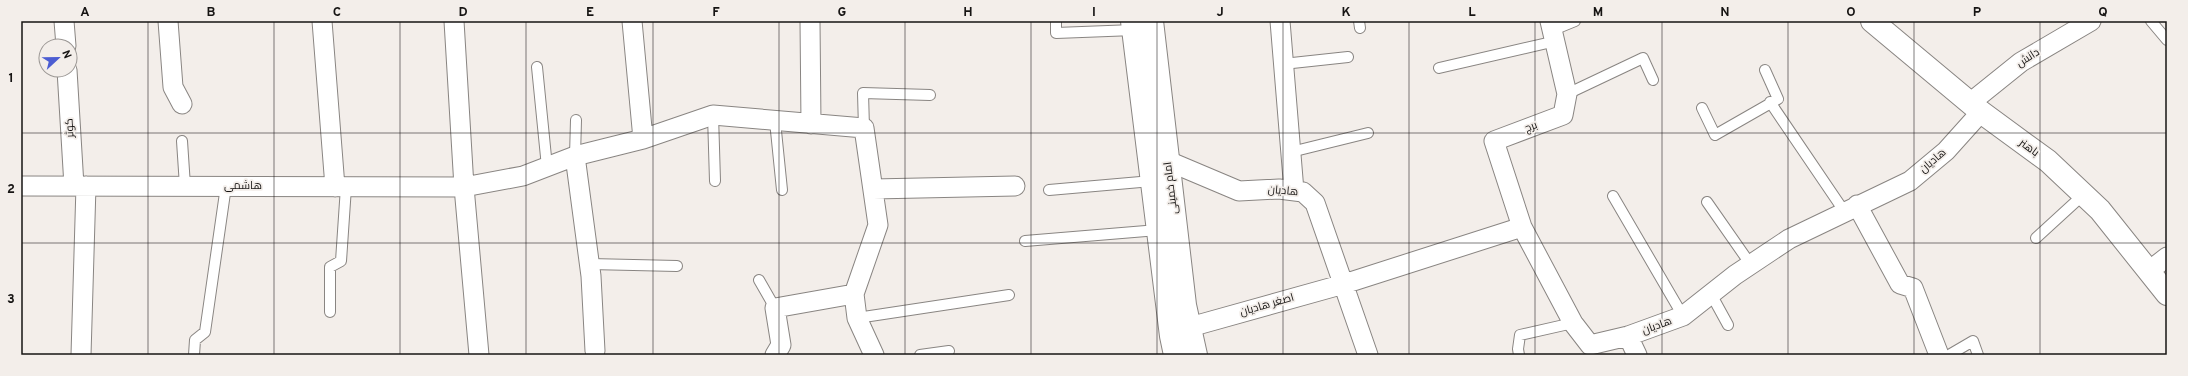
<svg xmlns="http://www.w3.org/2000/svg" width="2188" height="376" font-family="Overpass,Cairo,sans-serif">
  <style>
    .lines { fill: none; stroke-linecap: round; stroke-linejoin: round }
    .lane-casing { stroke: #898582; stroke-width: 12 }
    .street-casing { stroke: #898582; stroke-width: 21 }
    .secondary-casing { stroke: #898582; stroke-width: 24 }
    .lane { stroke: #fff; stroke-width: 10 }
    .street { stroke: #fff; stroke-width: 19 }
    .secondary { stroke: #fff; stroke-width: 22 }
    .grid { fill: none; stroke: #161413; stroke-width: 1; stroke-opacity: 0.55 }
    .labels { text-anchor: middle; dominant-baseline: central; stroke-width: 3.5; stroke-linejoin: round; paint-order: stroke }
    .street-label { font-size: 11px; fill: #161413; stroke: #f3eeea }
    .neatline { fill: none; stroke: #161413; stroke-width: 1.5 }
    .grid-label { font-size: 13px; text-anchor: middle; font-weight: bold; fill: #161413 }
  </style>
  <rect width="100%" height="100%" fill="#f3eeea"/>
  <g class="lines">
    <g class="lane-casing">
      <path id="lane" d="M1056,21V33L1134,30
        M1359,21L1360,28
        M2151,21L2167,40
        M1553,30L1575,21
        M1283,64L1348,57
        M537,67L547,167
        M1439,68L1556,41
        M1567,94L1643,58L1653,80
        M1770,102L1844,211
        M1702,108L1715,135L1778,99L1765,70
        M713,115L715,181
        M775,121L782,190
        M864,128L863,93L930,95
        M182,141L185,186
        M1291,152L1368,133
        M575,156L576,120
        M1049,190L1152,181
        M1613,196L1683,316
        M1707,202L1751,265
        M2036,238L2083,195
        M1025,241L1158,230
        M590,264L677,266
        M759,280L775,308
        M1711,294L1728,325
        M330,312V267L341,261L346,187
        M857,318L1009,295
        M194,355L195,340L205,332L226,186
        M920,355L949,351
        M1519,355L1518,349L1520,335L1573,323
        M1949,355L1973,341L1978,355"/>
    </g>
    <g class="street-casing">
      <path id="street" d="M64,21L66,46
        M168,21L173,87L182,104
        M322,21L335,187
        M454,21L464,187L479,355
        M632,21L643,139
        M810,21L811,124
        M1280,21L1294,191
        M67,70L74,186
        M1970,103L2021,62L2091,21
        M575,156L591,276L595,351
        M1168,161L1239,191L1279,189L1303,192L1315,203L1368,355
        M21,186L464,187L523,176L575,156L643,139L713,115L864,128L878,225L854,294L857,318L874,355
        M873,189L1015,186
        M1857,205L1900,284L1913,288L1939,355
        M1522,227L1494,141L1563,115L1567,94L1550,21
        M2149,271L2167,257
        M1190,327L1344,284L1522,227L1573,323L1590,345L1628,336L1683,316L1735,275L1789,239L1910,181L1946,151L1981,112
        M1628,336L1637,355
        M81,355L86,186
        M775,355L781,345L775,308L854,294"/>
    </g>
    <g class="secondary-casing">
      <path id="secondary" d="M1132,21L1171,336L1175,355
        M1152,21L1185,305L1196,355
        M1872,21L1981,112L2048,161L2100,210L2167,294"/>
    </g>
    <use href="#lane" class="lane"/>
    <use href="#street" class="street"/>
    <use href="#secondary" class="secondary"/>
  </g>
  <path class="grid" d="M148,21V355M274,21V355M400,21V355M526,21V355M653,21V355M779,21V355M905,21V355M1031,21V355M1157,21V355M1283,21V355M1409,21V355M1535,21V355M1662,21V355M1788,21V355M1914,21V355M2040,21V355M21,133H2167M21,243H2167"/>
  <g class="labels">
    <g class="street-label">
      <text transform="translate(2028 58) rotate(-33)">دانش</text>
      <text transform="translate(1531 127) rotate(-21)">برج</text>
      <text transform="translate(70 128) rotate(-93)">کوثر</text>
      <text transform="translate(2029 148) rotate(36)">باهنر</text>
      <text transform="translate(1933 161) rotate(-41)">هادیان</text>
      <text x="243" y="186">هاشمی</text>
      <text transform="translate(1171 188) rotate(-97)">امام خمینی</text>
      <text transform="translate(1283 191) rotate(5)">هادیان</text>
      <text transform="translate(1267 305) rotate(-16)">اصغر هادیان</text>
      <text transform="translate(1657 326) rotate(-20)">هادیان</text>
    </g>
  </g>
  <rect width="2188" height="376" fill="none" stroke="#f3eeea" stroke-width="44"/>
  <g transform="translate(58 58) rotate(68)"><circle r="19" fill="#f3eeea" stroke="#9b9794"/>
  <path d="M0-3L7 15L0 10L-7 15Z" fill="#4c5dd2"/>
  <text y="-6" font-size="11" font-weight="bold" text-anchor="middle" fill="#161413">N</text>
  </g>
  <rect x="22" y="22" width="2144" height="332" class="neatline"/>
  <g class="grid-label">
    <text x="85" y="16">A</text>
    <text x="211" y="16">B</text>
    <text x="337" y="16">C</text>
    <text x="463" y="16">D</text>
    <text x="590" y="16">E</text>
    <text x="716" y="16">F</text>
    <text x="842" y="16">G</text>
    <text x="968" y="16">H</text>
    <text x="1094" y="16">I</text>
    <text x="1220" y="16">J</text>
    <text x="1346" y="16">K</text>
    <text x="1472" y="16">L</text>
    <text x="1598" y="16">M</text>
    <text x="1725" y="16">N</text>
    <text x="1851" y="16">O</text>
    <text x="1977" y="16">P</text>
    <text x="2103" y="16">Q</text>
    <text x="11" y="82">1</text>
    <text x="11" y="193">2</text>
    <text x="11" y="303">3</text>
  </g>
</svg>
